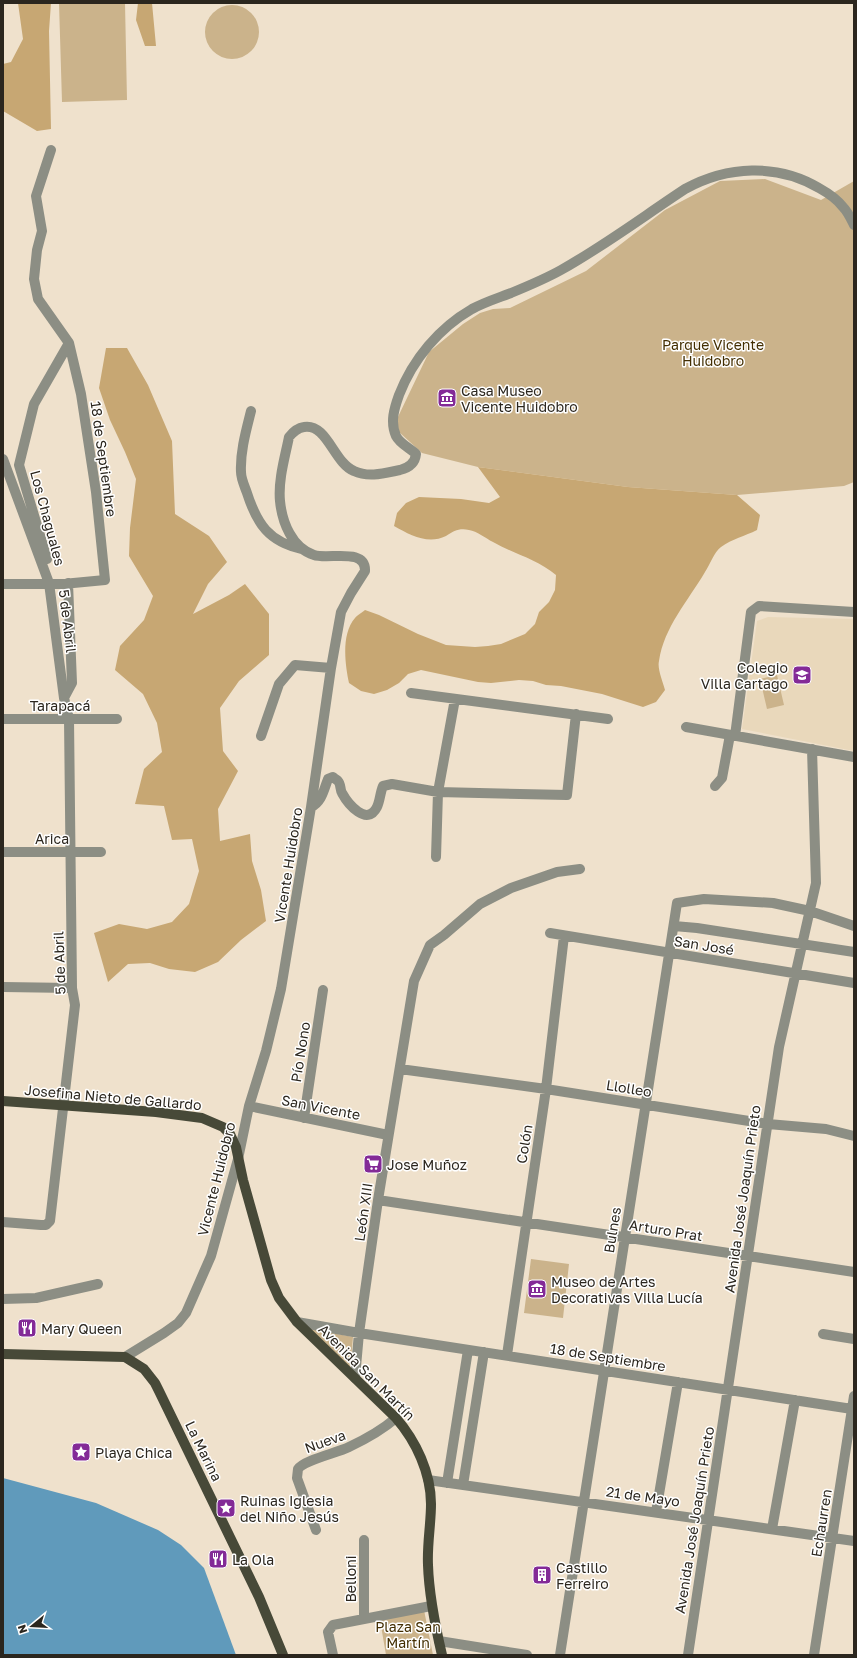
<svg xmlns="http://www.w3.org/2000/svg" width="857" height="1658" font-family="'Golos Text',sans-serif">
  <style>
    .built { fill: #e9d8bb }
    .green { fill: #cbb38b }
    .forest { fill: #c7a773 }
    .water { fill: #609abb }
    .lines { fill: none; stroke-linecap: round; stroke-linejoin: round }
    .minor { stroke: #8c8e84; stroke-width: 10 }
    .tertiary { stroke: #8c8e84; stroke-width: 10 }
    .primary { stroke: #474938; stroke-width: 10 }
    .labels { text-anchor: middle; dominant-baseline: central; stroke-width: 3; stroke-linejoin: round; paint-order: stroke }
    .park-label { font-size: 14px; fill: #432e01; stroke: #fff }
    .poi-label { font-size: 14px; fill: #2b261e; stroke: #fff; text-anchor: start }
    .street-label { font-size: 14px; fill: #2b261e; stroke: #fff }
  </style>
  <rect width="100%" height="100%" fill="#efe1cc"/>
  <path class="built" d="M768,617L854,619V751L742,729L757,621Z"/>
  <path class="green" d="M59,3H125L127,100L62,102Z
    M205 32a27 27 0 1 1 54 0a27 27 0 1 1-54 0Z
    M765,179L821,200L854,181V482L844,486L737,495L628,487L478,467L422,453L399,432L396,421L429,352L463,324L480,313L493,309L510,308L586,271L665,210L720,181Z
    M777,675L784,705L767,709L760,679Z
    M531,1259L569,1264L563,1318L524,1313Z
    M306,1328L353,1337L350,1370Z
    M424,1610L433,1655H386L380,1620Z"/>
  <path class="forest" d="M18,3H51L49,31L51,129L37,131L3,111V64L11,62L23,39Z
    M138,3H152L156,46H145L136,20Z
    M106,348H127L148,385L172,441L175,514L209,536L227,562L208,584L193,614L229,595L245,584L269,614V655L239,681L220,708L223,751L238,771L218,809L220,841L250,834L252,861L261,890L266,921L241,940L218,962L195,972L169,969L150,963L128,964L108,982L94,933L119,924L147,929L172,922L189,904L199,871L192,839L172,840L164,806L135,804L144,769L162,752L157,723L143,694L115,670L120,646L144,620L153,596L129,556L130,528L136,479L125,452L110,420L99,388Z
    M478,467L628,487L737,495L760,515L757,530C745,536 732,539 721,547C714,552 710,565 705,572C688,601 664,627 659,661C657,669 663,682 665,690L656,702L643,707L602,694L561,686L546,685L533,681L519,680L491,683L478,682L421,670L408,674L399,683L387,690L374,694L361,691L349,683C345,664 341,634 355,618C357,615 362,613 365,610L379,615L418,634L446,645L475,647L488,646L501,644L525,634L535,624L539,612L549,602L555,590L556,575C537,559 514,554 493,542C485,538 477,531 469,530C459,528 454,531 446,536C428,545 410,535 394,526L397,513L406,503L419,497L461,499L489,503L500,497Z"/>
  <path class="water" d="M3,1478L96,1503L158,1530L181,1545L204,1568L236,1655H3Z"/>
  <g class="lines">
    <path class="minor" d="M251,411C246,431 240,452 241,472C241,479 245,487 247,493C257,524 269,542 302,549
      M3,459L49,583L64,698L69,719L72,988L75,1005L50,1221L46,1225H41L3,1222
      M47,559L19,465L34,404L69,343L38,299L34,279L37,250L42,231L36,196L51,150
      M3,584H63L105,580L96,492L81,394L69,343
      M411,693L608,719
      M64,698L72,683L68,583
      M3,719H117
      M686,727L854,757
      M261,736L279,684L295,665L331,668
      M735,736L751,612L759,606L854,612
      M715,786L722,778L730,735
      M311,807C322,802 324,789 328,779L333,777C335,779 337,780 338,781C341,784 340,790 342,793C348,804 367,827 377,807C380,801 380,793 383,786L392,784L438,792L567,795L576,714
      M3,852H101
      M436,857L438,792L455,699
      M674,926L697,928L854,952
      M550,933L854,983
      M3,987L72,988
      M400,1069L546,1089L768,1124L826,1129L854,1136
      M249,1106L388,1135
      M304,1118L323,990
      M238,1159L249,1106L266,1051L281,989L311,807L331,668L341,612L351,593L365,571C366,547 328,560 314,555C292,548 282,522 280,501C278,480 285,457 289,437C293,432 297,428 304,427C327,423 334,463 354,471C369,478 385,473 400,470C408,468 415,464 416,454C410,448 400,444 396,436C390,422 394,409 399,395C413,359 439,328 472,309C485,302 498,298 511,293C528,286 545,279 561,270C604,246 644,216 685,189C727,166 777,163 819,188C828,193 837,199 843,207C848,212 851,219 854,225
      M378,1200L854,1272
      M3,1299L36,1298L98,1284
      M297,1322L359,1333L852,1409
      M823,1334L854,1339
      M507,1355L546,1089L564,936
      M355,1378L359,1333L378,1200L414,981L430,945L444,935L480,904L511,888L557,872L580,869
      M428,1480L854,1541
      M447,1483L468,1350
      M463,1485L484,1352
      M656,1512L678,1382
      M772,1529L795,1400
      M316,1530L297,1478L298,1469C304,1460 337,1453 349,1447C366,1439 382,1430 396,1418
      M364,1540V1618
      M439,1641L527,1655
      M333,1655L328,1632L333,1625L431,1606
      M560,1655L677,903L704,899L773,903L810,911L854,926
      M688,1655L779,1047L816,883L812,749
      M814,1655L854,1396"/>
    <path class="tertiary" d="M125,1357L164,1333L178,1323L186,1313L211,1256L238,1159"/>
    <path class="primary" d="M3,1101L156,1112L202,1118L223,1127L230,1134L236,1147L243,1180L271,1280L279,1298L297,1322L396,1418C416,1441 431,1473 431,1504C431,1524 427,1544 428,1565C429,1596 435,1625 442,1655
      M3,1354L125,1357L144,1369L155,1383L159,1391L259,1597L283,1655"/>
  </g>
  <defs>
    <g id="museum-square" transform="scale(1)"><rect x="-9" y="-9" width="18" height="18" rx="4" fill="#832a97" stroke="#fff"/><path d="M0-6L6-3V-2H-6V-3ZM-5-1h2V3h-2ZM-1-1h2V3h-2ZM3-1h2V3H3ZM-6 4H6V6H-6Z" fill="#fff"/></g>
    <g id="school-square" transform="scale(1)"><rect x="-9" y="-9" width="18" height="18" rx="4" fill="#832a97" stroke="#fff"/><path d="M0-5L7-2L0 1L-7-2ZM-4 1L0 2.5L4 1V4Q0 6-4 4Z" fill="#fff"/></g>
    <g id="supermarket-square" transform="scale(1)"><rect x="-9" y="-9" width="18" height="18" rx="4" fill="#832a97" stroke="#fff"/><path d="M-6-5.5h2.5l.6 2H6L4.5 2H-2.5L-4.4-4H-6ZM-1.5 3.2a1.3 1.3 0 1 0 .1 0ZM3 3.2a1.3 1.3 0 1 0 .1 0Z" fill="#fff"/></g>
    <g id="restaurant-square" transform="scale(1)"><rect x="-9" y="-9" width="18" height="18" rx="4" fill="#832a97" stroke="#fff"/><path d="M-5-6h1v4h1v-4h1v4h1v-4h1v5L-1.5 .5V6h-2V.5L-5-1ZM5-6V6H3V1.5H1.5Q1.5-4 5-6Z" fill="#fff"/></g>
    <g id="sight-square" transform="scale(1)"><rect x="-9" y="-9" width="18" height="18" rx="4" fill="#832a97" stroke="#fff"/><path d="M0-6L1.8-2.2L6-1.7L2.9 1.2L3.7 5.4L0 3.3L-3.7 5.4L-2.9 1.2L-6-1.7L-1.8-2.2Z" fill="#fff"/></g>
    <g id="building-square" transform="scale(1)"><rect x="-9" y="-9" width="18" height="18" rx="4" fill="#832a97" stroke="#fff"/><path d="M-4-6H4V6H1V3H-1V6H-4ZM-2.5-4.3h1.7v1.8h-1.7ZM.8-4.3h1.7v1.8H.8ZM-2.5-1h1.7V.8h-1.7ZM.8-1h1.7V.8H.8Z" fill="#fff"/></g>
  </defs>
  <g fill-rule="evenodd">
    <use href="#museum-square" x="447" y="398"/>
    <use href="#school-square" x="802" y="675"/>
    <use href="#supermarket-square" x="373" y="1164"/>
    <use href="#museum-square" x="537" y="1289"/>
    <use href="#restaurant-square" x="27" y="1328"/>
    <use href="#sight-square" x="81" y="1452"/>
    <use href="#sight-square" x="226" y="1508"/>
    <use href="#restaurant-square" x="218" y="1559"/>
    <use href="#building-square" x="542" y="1575"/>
  </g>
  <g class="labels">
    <g class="park-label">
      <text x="713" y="344">Parque Vicente<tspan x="713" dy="16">Huidobro</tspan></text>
      <text x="408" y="1626">Plaza San<tspan x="408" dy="16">Martín</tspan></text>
    </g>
    <g class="poi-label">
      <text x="461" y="390">Casa Museo<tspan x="461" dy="16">Vicente Huidobro</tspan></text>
      <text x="788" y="667" text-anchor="end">Colegio<tspan x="788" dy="16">Villa Cartago</tspan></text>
      <text x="387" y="1164">Jose Muñoz</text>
      <text x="551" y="1281">Museo de Artes<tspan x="551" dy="16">Decorativas Villa Lucía</tspan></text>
      <text x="41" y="1328">Mary Queen</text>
      <text x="95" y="1452">Playa Chica</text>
      <text x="240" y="1500">Ruinas Iglesia<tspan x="240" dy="16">del Niño Jesús</tspan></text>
      <text x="232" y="1559">La Ola</text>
      <text x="556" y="1567">Castillo<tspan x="556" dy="16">Ferreiro</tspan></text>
    </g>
    <g class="street-label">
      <text transform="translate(104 459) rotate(82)">18 de Septiembre</text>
      <text transform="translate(48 518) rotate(75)">Los Chaguales</text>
      <text transform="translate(68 621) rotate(83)">5 de Abril</text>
      <text x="60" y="705">Tarapacá</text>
      <text x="52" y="838">Arica</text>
      <text transform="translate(288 865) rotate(-81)">Vicente Huidobro</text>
      <text transform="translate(704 945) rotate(9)">San José</text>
      <text transform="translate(59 963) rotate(-92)">5 de Abril</text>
      <text transform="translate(300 1052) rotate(-81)">Pío Nono</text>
      <text transform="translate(629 1088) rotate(9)">Llolleo</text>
      <text transform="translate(113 1097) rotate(5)">Josefina Nieto de Gallardo</text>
      <text transform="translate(321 1107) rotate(11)">San Vicente</text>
      <text transform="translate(524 1144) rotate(-81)">Colón</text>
      <text transform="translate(216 1179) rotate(-76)">Vicente Huidobro</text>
      <text transform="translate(742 1199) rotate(-82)">Avenida José Joaquín Prieto</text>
      <text transform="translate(363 1212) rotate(-82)">León XIII</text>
      <text transform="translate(612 1230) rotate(-81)">Bulnes</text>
      <text transform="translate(666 1230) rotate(9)">Arturo Prat</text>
      <text transform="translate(608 1357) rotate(9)">18 de Septiembre</text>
      <text transform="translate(367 1372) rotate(45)">Avenida San Martín</text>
      <text transform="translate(325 1441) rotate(-20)">Nueva</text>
      <text transform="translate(204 1451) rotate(64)">La Marina</text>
      <text transform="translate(643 1496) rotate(8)">21 de Mayo</text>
      <text transform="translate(694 1520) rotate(-81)">Avenida José Joaquín Prieto</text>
      <text transform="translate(821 1523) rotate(-81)">Echaurren</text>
      <text transform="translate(350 1579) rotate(-90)">Belloni</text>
    </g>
  </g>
  <rect width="857" height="1658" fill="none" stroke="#2b261e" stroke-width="8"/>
  <g transform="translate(32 1626) rotate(252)" stroke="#ffffff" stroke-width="3" paint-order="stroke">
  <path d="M0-3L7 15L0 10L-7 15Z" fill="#2b261e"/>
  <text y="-6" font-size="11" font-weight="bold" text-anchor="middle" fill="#2b261e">N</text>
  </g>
</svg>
